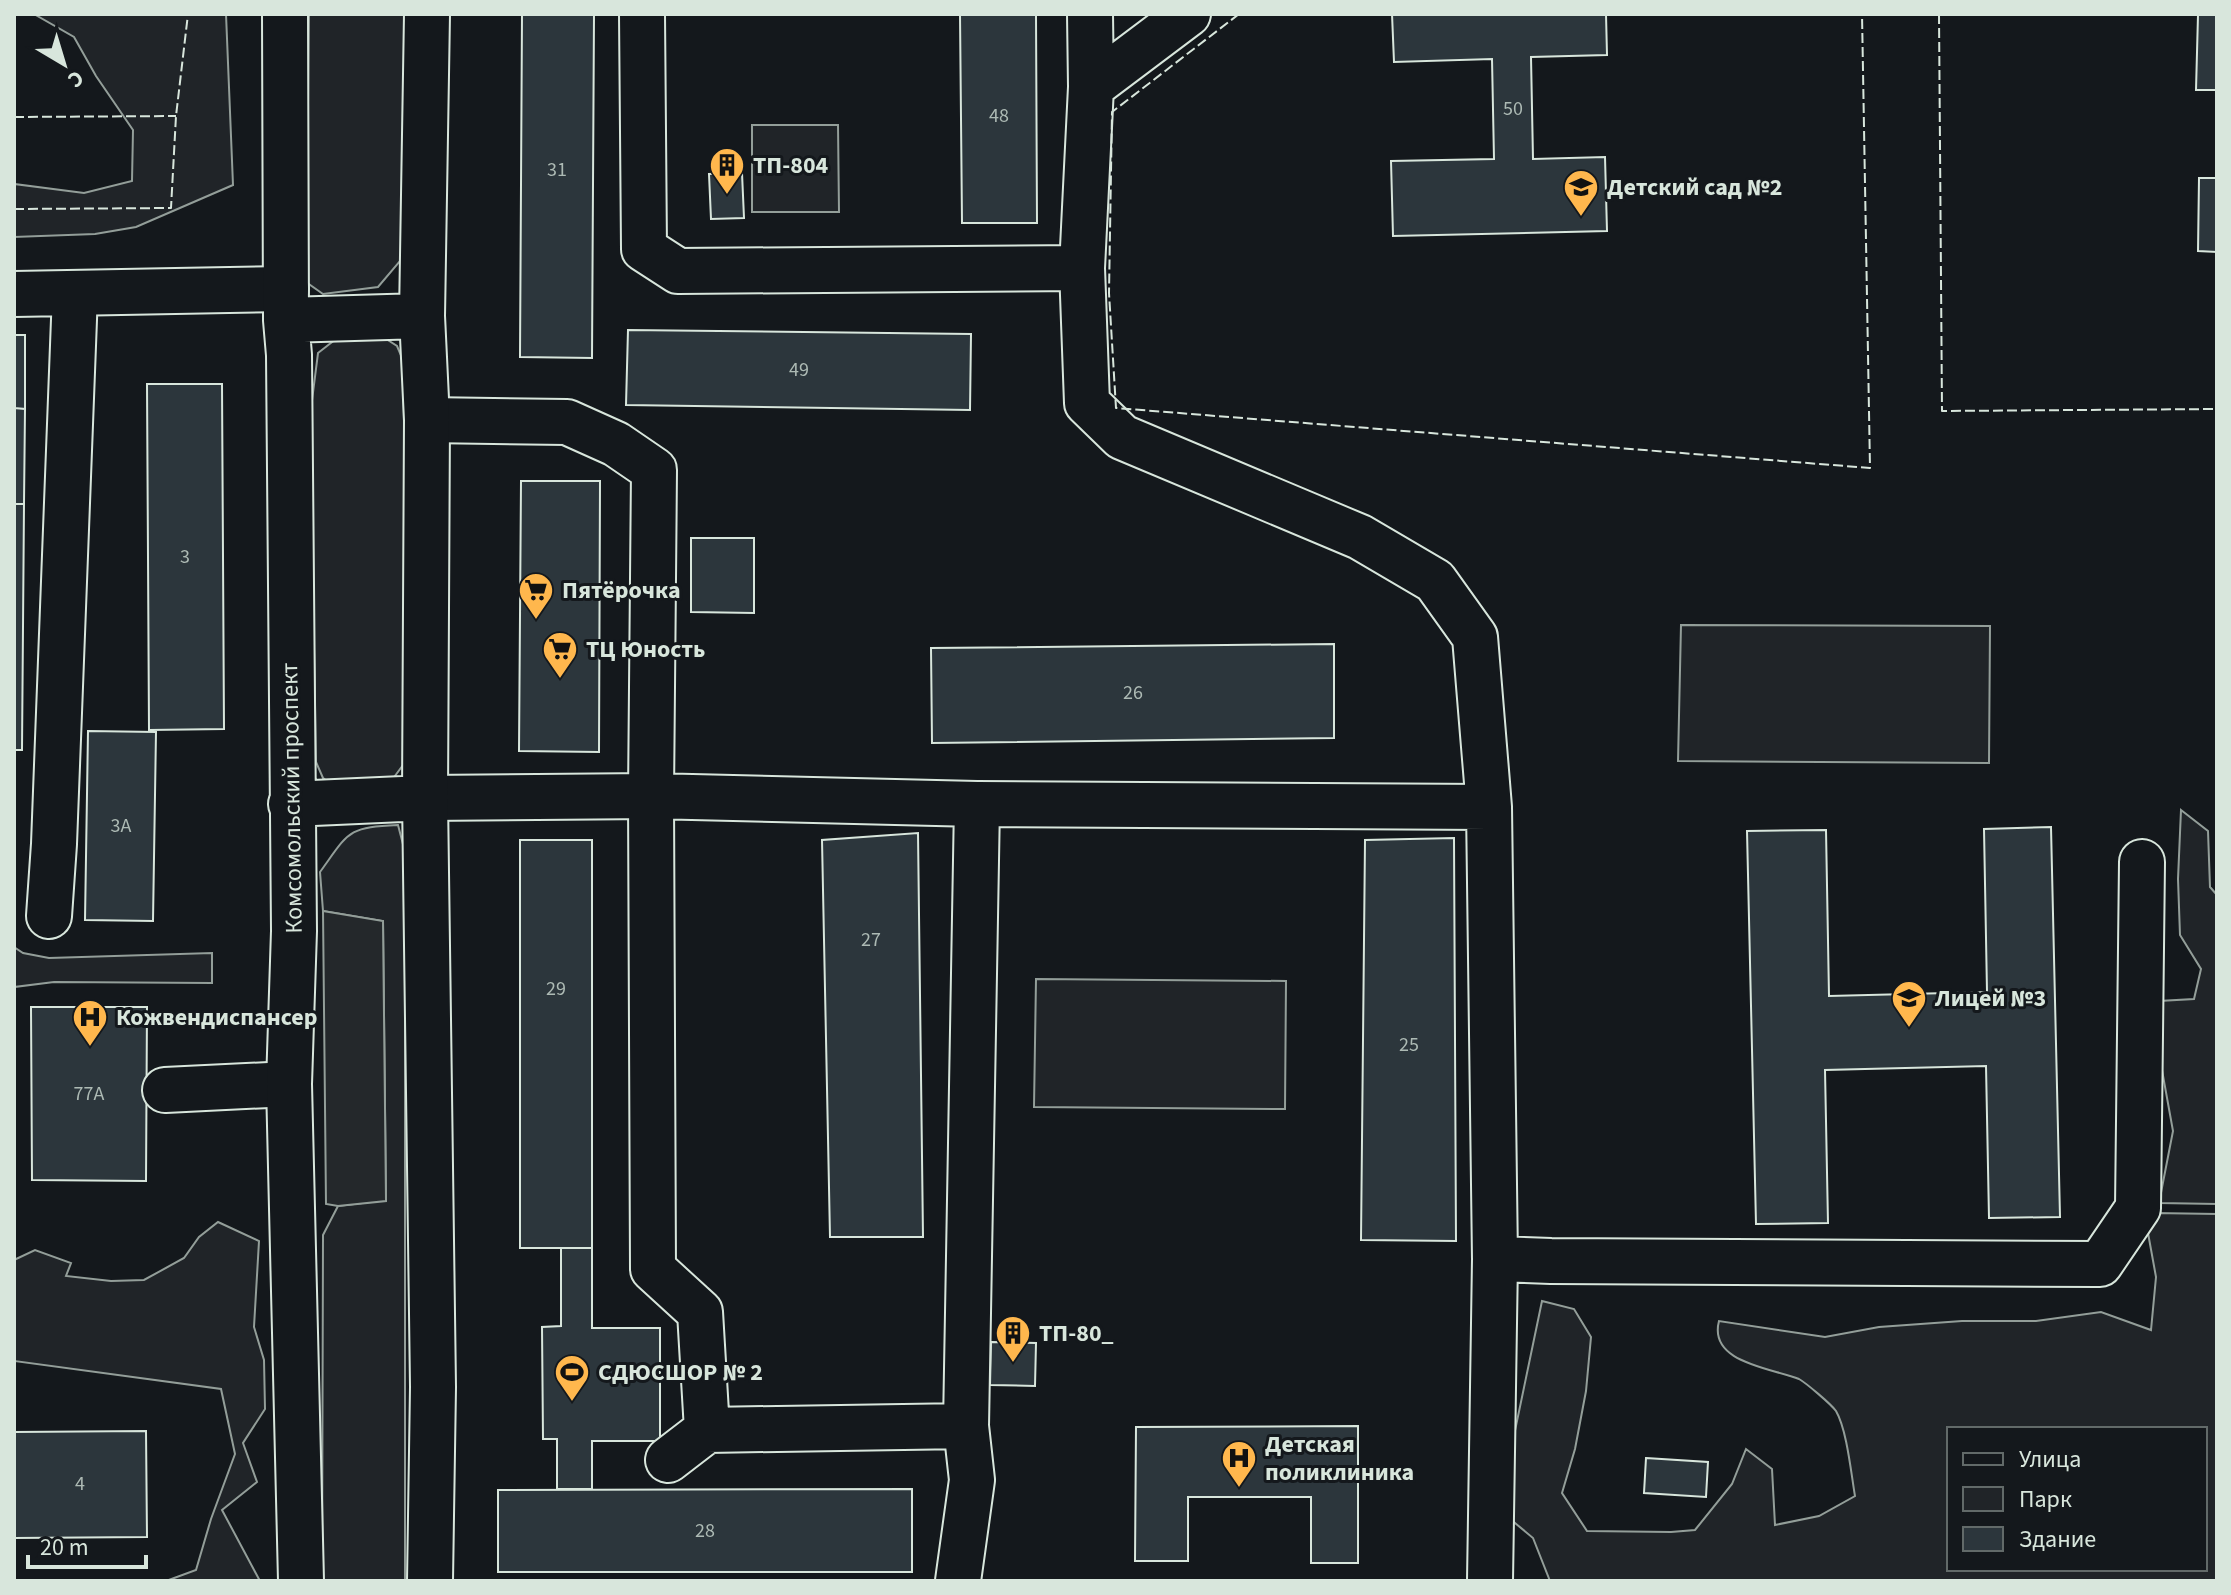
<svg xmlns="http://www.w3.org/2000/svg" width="2231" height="1595" font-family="'Source Sans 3',sans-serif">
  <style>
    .green { fill: #202428; stroke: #939e99; stroke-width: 2; fill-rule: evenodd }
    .parking { fill: #24282b; stroke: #939e99; stroke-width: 2 }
    .building { fill: #2c363c; stroke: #d8e6dc; stroke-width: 2 }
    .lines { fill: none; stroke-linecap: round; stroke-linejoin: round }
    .minor-casing { stroke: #d8e6dc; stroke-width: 48 }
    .major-casing { stroke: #d8e6dc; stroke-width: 48 }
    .minor { stroke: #14181c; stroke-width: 44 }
    .major { stroke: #14181c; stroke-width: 44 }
    .fence { stroke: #d8e6dc; stroke-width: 2; stroke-dasharray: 10 4; stroke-linecap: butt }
    .labels { text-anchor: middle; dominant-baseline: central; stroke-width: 6; stroke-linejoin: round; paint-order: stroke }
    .number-label { font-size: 20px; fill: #adbab4 }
    .poi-label { font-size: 24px; font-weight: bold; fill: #d8e6dc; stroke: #14181c; text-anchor: start }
    .street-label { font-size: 24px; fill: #d8e6dc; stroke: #14181c }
  </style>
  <rect width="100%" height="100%" fill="#14181c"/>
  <path class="green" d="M34,14H226L233,185L136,227L95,234L14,237V184L84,193L132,181L133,130L96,76L74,37Z
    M309,14H407L406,254L378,287L323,294L306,282Z
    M752,125H838L839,212H752Z
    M383,337L397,346L403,360L405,488L403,765L389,784L339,790L323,778L316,762L310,416L318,353L336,339Z
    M1681,625L1990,626L1989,763L1678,761Z
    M2181,810L2208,831L2210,887L2217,895V1204L2159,1203L2173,1131L2156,1037L2159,1001L2194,999L2201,969L2180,935L2178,879Z
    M398,825L405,852V1581H322L323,1235L338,1206L386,1200L383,921L323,911L320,872C349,832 347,827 398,825Z
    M14,947L23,953L49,958L212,953V983L54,982L14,987Z
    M1036,979L1286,981L1285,1109L1034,1107Z
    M2154,1213L2217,1214V1581H1550L1533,1538L1509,1518L1507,1469L1542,1301L1574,1309L1591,1337L1586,1391L1575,1449L1562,1493L1587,1531L1671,1532L1695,1530L1732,1484L1746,1449L1772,1469L1775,1525L1819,1516L1855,1496C1851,1473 1847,1430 1836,1411C1831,1404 1806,1383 1799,1379C1772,1368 1708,1363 1719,1321L1825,1337L1879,1327L1962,1321H2036L2101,1312L2151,1330L2156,1277L2148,1233ZM1949,1429H2205V1569H1949Z
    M218,1222L259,1241L254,1327L264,1360L265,1409L243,1443L257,1482L222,1510L260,1581H166L196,1570L211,1519L235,1454L221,1389L14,1361V1260L35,1250L71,1263L66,1276L111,1281L144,1280L184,1258L199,1237Z"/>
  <path class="parking" d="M323,911L383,921L386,1201L338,1206L326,1204Z"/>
  <path class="building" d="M522,14H594L592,358L520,357Z
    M960,14H1036L1037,223H962Z
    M1392,14H1606L1607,55L1531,57L1533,159L1605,157L1607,231L1393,236L1391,161L1494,159L1492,59L1394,62Z
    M2198,15H2217V90H2196Z
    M742,173L744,218L711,219L709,174Z
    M2199,178H2217V252L2198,251Z
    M628,330L971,334L970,410L626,405Z
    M14,335H25V409L14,408Z
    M147,384H222L224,729L149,730Z
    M14,408L25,409L24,504H14Z
    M521,481H600L599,752L519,751Z
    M14,504H24L22,750H14Z
    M691,538H754V613L691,612Z
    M1334,644V738L932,743L931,648Z
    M88,731L156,732L153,921L85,920Z
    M2051,827L2060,1217L1989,1218L1986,1066L1825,1070L1828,1223L1756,1224L1747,831L1826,830L1829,996L1987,992L1984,829Z
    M918,833L923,1237H830L822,840Z
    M1454,838L1456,1241L1361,1240L1365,840Z
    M520,840H592V1248H520Z
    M31,1007H147L146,1181L32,1180Z
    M561,1248H592V1328H660V1441H592V1489H557V1439H543L542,1327L561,1326Z
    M991,1342L1036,1343L1035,1386L990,1385Z
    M1358,1426V1563H1311V1497H1188V1561H1135L1136,1427Z
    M146,1431L147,1537L14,1538V1432Z
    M1646,1458L1708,1462L1706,1497L1644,1493Z
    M912,1489V1572H498V1490Z"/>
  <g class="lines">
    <g class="minor-casing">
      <path id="minor" d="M642,14L644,249L678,271L1082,268L1091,87L1090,14
        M1091,87L1188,14
        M1082,268L1087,403L1122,437L1360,537L1435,581L1475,637L1489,807L1495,1259L1490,1581
        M14,294L286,289
        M427,420L567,422L616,444L654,470L651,796L653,1269L700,1312L707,1430
        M425,798L651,796L977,804L1489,807
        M49,916L54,844L75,293
        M165,1090L289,1084
        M1495,1259L1551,1261L2100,1264L2138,1208L2142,862
        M668,1460L707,1430L966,1426
        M958,1581L972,1480L966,1426L977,804"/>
    </g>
    <g class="major-casing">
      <path id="major" d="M285,14L286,320L289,355L294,931L289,1084L301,1581
        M427,14L422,316L427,420L425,798L433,1387L430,1581
        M286,320L422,316
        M291,804L425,798"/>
    </g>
    <use href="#minor" class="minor"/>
    <use href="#major" class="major"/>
    <path class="fence" d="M1239,14L1112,112L1109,293L1116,408L1870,468L1862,14
      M1939,14L1942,411L2217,409
      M14,117L176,116
      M14,209L171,208L176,116L188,14"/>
  </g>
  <defs>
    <g id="building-pin" transform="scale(1.8)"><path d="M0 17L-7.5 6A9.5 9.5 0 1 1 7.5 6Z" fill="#ffb74d" stroke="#14181c"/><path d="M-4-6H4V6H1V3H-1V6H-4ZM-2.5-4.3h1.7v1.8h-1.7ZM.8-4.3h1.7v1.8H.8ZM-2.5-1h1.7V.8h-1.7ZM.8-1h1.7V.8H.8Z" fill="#111"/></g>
    <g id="school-pin" transform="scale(1.8)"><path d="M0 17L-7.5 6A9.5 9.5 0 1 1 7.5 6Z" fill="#ffb74d" stroke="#14181c"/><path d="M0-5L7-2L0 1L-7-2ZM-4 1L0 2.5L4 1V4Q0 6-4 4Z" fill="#111"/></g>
    <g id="supermarket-pin" transform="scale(1.8)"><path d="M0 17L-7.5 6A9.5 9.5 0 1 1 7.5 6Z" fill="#ffb74d" stroke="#14181c"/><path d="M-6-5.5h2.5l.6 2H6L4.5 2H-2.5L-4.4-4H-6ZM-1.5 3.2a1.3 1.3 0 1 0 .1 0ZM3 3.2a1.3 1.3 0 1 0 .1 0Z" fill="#111"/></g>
    <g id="hospital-pin" transform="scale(1.8)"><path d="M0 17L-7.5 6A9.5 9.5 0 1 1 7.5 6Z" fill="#ffb74d" stroke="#14181c"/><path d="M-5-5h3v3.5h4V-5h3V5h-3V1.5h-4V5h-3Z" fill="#111"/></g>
    <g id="stadium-pin" transform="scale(1.8)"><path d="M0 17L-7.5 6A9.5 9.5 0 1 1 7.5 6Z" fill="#ffb74d" stroke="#14181c"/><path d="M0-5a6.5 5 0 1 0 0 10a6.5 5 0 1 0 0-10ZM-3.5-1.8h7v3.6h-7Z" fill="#111"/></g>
  </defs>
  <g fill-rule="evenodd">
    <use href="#building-pin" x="727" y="165"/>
    <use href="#school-pin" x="1581" y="187"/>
    <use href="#supermarket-pin" x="536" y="590"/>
    <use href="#supermarket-pin" x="560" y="649"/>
    <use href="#school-pin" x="1909" y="998"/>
    <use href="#hospital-pin" x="90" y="1017"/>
    <use href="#building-pin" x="1013" y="1333"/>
    <use href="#stadium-pin" x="572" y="1372"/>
    <use href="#hospital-pin" x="1239" y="1458"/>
  </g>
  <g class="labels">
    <g class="number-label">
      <text x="1513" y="109">50</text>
      <text x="999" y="116">48</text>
      <text x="557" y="170">31</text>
      <text x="799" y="370">49</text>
      <text x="185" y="557">3</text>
      <text x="1133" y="693">26</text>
      <text x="121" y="826">3А</text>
      <text x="871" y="940">27</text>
      <text x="556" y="989">29</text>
      <text x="1409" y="1045">25</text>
      <text x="89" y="1094">77А</text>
      <text x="80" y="1484">4</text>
      <text x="705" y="1531">28</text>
    </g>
    <g class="poi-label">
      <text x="753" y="165">ТП-804</text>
      <text x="1607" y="187">Детский сад №2</text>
      <text x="562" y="590">Пятёрочка</text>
      <text x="586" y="649">ТЦ Юность</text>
      <text x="1935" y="998">Лицей №3</text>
      <text x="116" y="1017">Кожвендиспансер</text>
      <text x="1039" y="1333">ТП-80_</text>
      <text x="598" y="1372">СДЮСШОР № 2</text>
      <text x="1265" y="1444">Детская<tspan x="1265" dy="28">поликлиника</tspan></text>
    </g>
    <g class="street-label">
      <text transform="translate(292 798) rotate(-91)">Комсомольский проспект</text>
    </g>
  </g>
  <rect width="2231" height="1595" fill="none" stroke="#d8e6dc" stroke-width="32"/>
  <rect x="1947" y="1427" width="260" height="144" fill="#14181c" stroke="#626a69" stroke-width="2"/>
  <rect x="1963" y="1453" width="40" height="12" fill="#14181c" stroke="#626a69" stroke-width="2"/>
  <text x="2019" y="1467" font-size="24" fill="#d8e6dc">Улица</text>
  <rect x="1963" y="1487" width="40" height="24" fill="#202428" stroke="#626a69" stroke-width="2"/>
  <text x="2019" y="1507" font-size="24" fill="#d8e6dc">Парк</text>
  <rect x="1963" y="1527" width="40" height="24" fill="#2c363c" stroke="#626a69" stroke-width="2"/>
  <text x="2019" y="1547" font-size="24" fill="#d8e6dc">Здание</text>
  <g transform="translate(64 64) rotate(142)" stroke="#14181c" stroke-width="6" paint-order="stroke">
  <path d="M0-6L14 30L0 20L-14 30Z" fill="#d8e6dc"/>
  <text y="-12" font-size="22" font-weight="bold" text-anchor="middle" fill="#d8e6dc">С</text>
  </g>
  <path d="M28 1555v12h118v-12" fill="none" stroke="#d8e6dc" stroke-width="4"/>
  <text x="40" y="1555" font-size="24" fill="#d8e6dc" stroke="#14181c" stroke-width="6" paint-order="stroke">20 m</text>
</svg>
